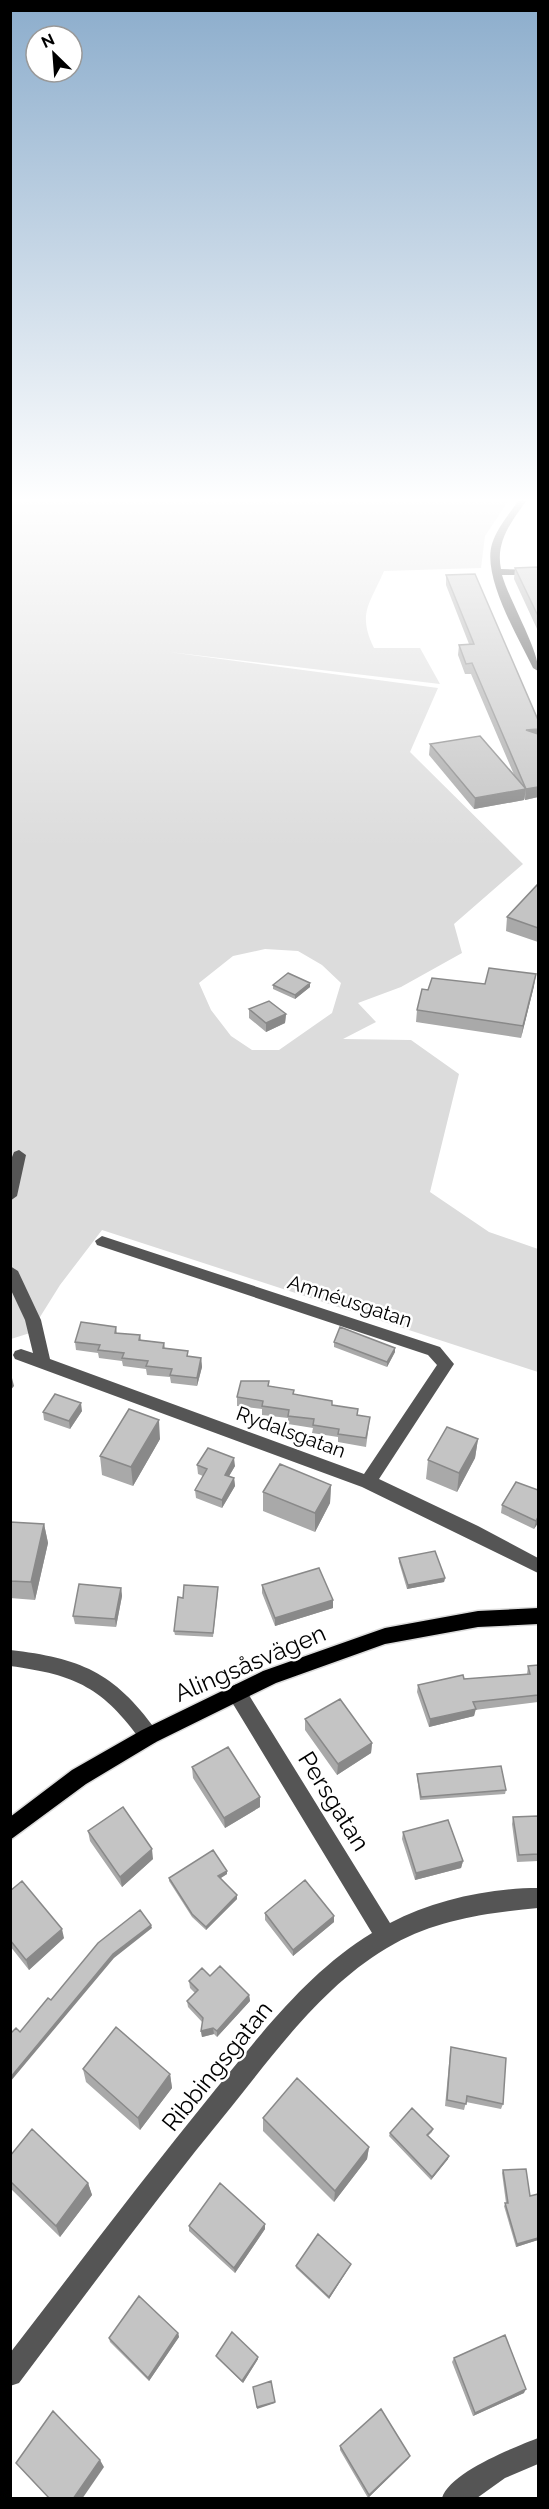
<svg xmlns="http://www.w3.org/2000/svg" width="549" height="2509" font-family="Raleway,sans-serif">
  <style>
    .green { fill: #dcdcdc; fill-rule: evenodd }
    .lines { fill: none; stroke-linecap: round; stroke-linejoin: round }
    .major-casing { stroke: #dbdbdb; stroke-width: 3 }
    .minor { fill: #555; fill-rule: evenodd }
    .major { fill: #000; fill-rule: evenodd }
    .wall { fill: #a9a9a9 }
    .shaded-wall { fill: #898989 }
    .building { fill: #c4c4c4; stroke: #898989; stroke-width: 1.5 }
    .labels { text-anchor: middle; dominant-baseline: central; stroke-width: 5; stroke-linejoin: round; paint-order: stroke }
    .street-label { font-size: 20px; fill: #000; stroke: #fff }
    .near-street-label { font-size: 24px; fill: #000; stroke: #fff }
  </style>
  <rect width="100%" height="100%" fill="#fff"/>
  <path class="green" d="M10,497H511L485,536L481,568L384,571C370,604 357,613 374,648H420L440,684L169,652L438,688L410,752L523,864L454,924L462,953L401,987L358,1003L376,1022L343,1039L411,1040L459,1074L430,1192L489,1232L538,1249V1372L102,1230L60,1285L30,1333L11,1339ZM265,949L298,951L322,965L341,983L332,1013L279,1050H252L231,1036L211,1010L199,983L233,956Z"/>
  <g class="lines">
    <g class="major-casing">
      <path id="major" d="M538,1608V1624L478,1627L385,1644L276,1683L156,1742L86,1784L10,1840V1817L72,1770L142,1730L263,1671L385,1628L478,1611Z"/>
    </g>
    <path class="minor" d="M521,497H529C513,520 495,540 501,569L538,570V575H502C509,600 540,652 538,671L533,668C518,637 482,577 492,544C498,526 511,512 521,497Z
      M19,1150L26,1155L17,1196L10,1201V1162L14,1152Z
      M102,1236L440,1347L454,1364L379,1479L478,1526L538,1558V1573L362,1487L15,1359L13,1355L15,1351L21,1349L33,1353L25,1320L10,1288V1266L18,1271L41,1320L50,1359L364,1474L437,1365L428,1355L97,1245L95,1241Z
      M10,1650C80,1658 114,1672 156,1730L159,1736L156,1742L149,1745L142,1742C103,1688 77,1675 10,1666Z
      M237,1684L244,1687L390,1923C434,1900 489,1888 538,1888V1908C489,1913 439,1919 394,1944C327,1981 279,2047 232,2106C158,2196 89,2290 19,2383L10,2386V2353C78,2265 145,2176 215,2090C262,2033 308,1972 372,1933L230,1699L227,1693L230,1687Z
      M538,2438V2464L505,2478L477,2498H442C450,2472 513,2448 538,2438Z"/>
    <use href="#major" class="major"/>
  </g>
  <path class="wall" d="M538,567V631L514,579L515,568Z
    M446,575L538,720V797L525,800L524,798V800L474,809L429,755L430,744L515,777L471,674H465L458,655L459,645L469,644L446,585Z
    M538,884V942L506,931L507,917Z
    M485,984L534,986L521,1038L416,1022L417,1010L428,990Z
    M273,985L310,987L295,999L273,989Z
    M249,1009L286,1014L285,1023L266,1032L249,1018Z
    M116,1327L117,1333L140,1335L141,1340L164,1343L165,1348L188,1351V1357L201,1358L202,1367L197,1386L171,1383L170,1377L147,1375L146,1369L123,1366L122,1361L99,1358L98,1353L76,1350L75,1342Z
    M334,1342L395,1348V1352L387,1367L334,1347Z
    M269,1386L294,1390V1394L332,1405L358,1416L369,1425L366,1447L338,1442V1437L312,1433L313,1428L288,1424V1418L262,1415V1409L237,1406V1397Z
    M82,1411L70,1429L44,1420L43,1412Z
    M160,1439L133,1486L102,1475L100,1456Z
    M478,1439L475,1458L457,1492L426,1479L428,1460Z
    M197,1465L235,1466L229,1476L234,1478L235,1486L222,1508L196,1498L195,1490L203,1476L198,1474Z
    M516,1482L538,1523L534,1529L501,1513L502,1505Z
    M331,1485L330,1503L315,1532L263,1511V1492Z
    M10,1522L44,1524L48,1543L35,1600L10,1598Z
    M399,1558L445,1578L444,1582L407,1589L399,1562Z
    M262,1585L333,1608L275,1626L262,1593Z
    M121,1588L122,1596L116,1627L75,1624L73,1616Z
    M218,1591L213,1637L175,1635L174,1631L183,1598Z
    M538,1665V1702L475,1710L474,1716L429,1727L417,1692L418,1685L464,1679L527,1674L528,1666Z
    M305,1719L372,1743L371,1753L337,1775L305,1730Z
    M192,1767L260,1807L225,1828L193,1778Z
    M417,1774L506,1790L505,1794L420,1800L417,1777Z
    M538,1816V1861L517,1862L512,1824L513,1817Z
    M88,1831L153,1859L122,1887L90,1841Z
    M403,1832L463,1861L461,1868L415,1880L402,1839Z
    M227,1874L221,1878L237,1895V1899L206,1930L192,1917L169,1881V1878Z
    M10,1891L64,1938L29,1970L10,1946Z
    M265,1913L334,1922L293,1956L265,1920Z
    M210,1976L249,1995L250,2001L217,2037L214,2034L202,2037L201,2031L203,2023L188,2007L187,2001L195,1993L190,1988L189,1981Z
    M451,2047L503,2104L501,2109L466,2102L464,2110L445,2106L450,2053Z
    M83,2069L170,2074L172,2088L140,2130L86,2082Z
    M263,2118L369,2147L367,2159L334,2202L263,2131Z
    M433,2129L432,2132L428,2136L448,2159L431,2180L389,2136L390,2133Z
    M10,2156L88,2183L92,2195L60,2237L10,2188Z
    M503,2170L530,2196L538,2240L516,2247L504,2206L506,2203L502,2173Z
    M189,2226L265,2229L235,2273L189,2231Z
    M296,2266H350L329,2299L296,2268Z
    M178,2333L179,2337L149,2381L110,2342L109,2338Z
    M216,2356L258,2359L243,2383L217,2358Z
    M454,2358L524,2393L473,2416L452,2362Z
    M340,2446L410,2456L408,2459L368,2498L340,2450Z"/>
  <path class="shaded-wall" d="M538,729V740L526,730Z
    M538,787V797L525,800L526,789Z
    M526,789L524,800L474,809L475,798Z
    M536,974L534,986L521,1038L523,1026Z
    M310,983V987L295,999V995Z
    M286,1014L285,1023L266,1032V1023Z
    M395,1348V1352L387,1367V1362Z
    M201,1358L202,1367L197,1386V1378Z
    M12,1378L14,1386L10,1391V1380Z
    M81,1403L82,1411L70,1429L69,1421Z
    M159,1420L160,1439L133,1486L131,1467Z
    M478,1439L475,1458L457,1492L459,1473Z
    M234,1458L235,1466L225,1483V1475Z
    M234,1478L235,1486L222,1508V1500Z
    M331,1485L330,1503L315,1532V1513Z
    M538,1517V1523L534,1529L536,1521Z
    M44,1524L48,1543L35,1600L31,1582Z
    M445,1578L444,1582L407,1589L408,1585Z
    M121,1588L122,1596L116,1627L115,1619Z
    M333,1600V1608L275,1626V1618Z
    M476,1709L474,1716L429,1727L430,1719Z
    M372,1743L371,1753L337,1775L338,1764Z
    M260,1797V1807L225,1828L224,1818Z
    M152,1849L153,1859L122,1887L120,1877Z
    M463,1861L461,1868L415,1880L416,1873Z
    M227,1871V1874L219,1879L218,1876Z
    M237,1895V1899L206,1930V1927Z
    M334,1916V1922L293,1956V1950Z
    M151,1925L152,1928L114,1958L10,2082V2078L113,1954Z
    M62,1929L64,1938L29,1970L26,1960Z
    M249,1995L250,2001L217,2037V2031Z
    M213,2028L214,2034L202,2037L201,2031Z
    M170,2074L172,2088L140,2130L138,2118Z
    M369,2147L367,2159L334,2202L335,2191Z
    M449,2156L448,2159L431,2180L432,2177Z
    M88,2183L92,2195L60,2237L56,2226Z
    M265,2224V2229L235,2273L234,2268Z
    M538,2238V2240L516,2247L517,2244Z
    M351,2264L350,2266L329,2299V2297Z
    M178,2333L179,2337L149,2381L148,2378Z
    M258,2357V2359L243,2383L242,2381Z
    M526,2389L524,2393L473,2416L475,2413Z
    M275,2402V2403L257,2409V2407Z
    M410,2456L408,2459L368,2498L369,2495Z
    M100,2460L104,2467L82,2499H73Z"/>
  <path class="building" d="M538,567V616L515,568Z
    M475,574L538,720V729L526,730L538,734V787L526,789L472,663L466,664L459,645L474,644L446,575Z
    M480,736L526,789L475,798L430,744Z
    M538,884V928L507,917Z
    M489,968L536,974L523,1026L417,1010L422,989L428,990L432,978L485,984Z
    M288,973L310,983L295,995L273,985Z
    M269,1001L286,1014L266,1023L249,1009Z
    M81,1322L116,1327L115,1333L140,1335L139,1340L164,1343L163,1348L188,1351L187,1356L201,1358L197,1378L170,1375L172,1369L146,1366L148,1361L122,1358L124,1353L98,1350L100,1345L75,1342Z
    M340,1327L395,1348L387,1362L334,1342Z
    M241,1381H269L268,1386L294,1390L293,1394L332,1401V1405L358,1409L357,1415L370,1417L366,1438L338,1434L339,1429L313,1425L314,1419L288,1416L289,1410L262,1406L263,1401L237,1397Z
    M55,1394L81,1403L69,1421L43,1412Z
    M129,1409L159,1420L131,1467L100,1456Z
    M447,1427L478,1439L459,1473L428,1460Z
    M208,1448L234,1458L225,1475L234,1478L222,1500L195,1490L207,1469L197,1465Z
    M280,1464L331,1485L315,1513L263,1492Z
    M516,1482L538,1490V1517L536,1521L502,1505Z
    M10,1522L44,1524L31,1582L10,1581Z
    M435,1551L445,1578L408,1585L399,1558Z
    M319,1568L333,1600L275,1618L262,1585Z
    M79,1584L121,1588L115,1619L73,1616Z
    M184,1585L218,1587L213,1633L174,1631L178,1597L183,1598Z
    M538,1665V1695L473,1702L476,1709L430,1719L418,1685L463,1675L464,1679L530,1674L528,1666Z
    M340,1699L372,1743L338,1764L305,1719Z
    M228,1747L260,1797L224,1818L192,1767Z
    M501,1766L506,1790L421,1797L417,1774Z
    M123,1807L152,1849L120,1877L88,1831Z
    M538,1816V1854L519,1855L513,1817Z
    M448,1820L463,1861L416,1873L403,1832Z
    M213,1850L227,1871L218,1876L237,1895L206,1927L192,1914L169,1878Z
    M305,1880L334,1916L293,1950L265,1913Z
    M22,1881L62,1929L26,1960L10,1940V1891Z
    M140,1910L151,1925L113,1954L10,2078V2034L16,2028L20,2032L48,1998L51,2000L98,1943Z
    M220,1966L249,1995L217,2031L213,2028L201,2031L203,2018L187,2001L198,1990L189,1981L202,1968L210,1976Z
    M116,2027L170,2074L138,2118L83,2069Z
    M451,2047L506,2058L503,2104L467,2096L466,2104L447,2100Z
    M297,2078L369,2147L335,2191L263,2118Z
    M412,2108L433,2129L427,2135L449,2156L432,2177L390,2133Z
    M32,2129L88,2183L56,2226L10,2181V2156Z
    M526,2169L530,2196L538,2194V2238L517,2244L505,2203H508L503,2170Z
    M220,2183L265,2224L234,2268L189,2226Z
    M318,2234L351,2264L329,2297L296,2266Z
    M139,2296L178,2333L148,2378L109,2338Z
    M232,2332L258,2357L242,2381L216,2356Z
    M505,2335L526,2389L475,2413L454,2358Z
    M271,2381L275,2402L257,2407L253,2387Z
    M381,2409L410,2456L369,2495L340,2446Z
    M53,2411L100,2460L73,2499H50L16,2463Z"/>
  <linearGradient id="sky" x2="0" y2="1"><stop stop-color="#8cadcc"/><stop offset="0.59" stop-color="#fff"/><stop offset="1" stop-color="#fff" stop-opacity="0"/></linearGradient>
  <rect width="549" height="848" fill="url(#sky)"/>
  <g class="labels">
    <g class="street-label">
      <text transform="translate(350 1301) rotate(18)">Amnéusgatan</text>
      <text transform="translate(291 1432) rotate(20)">Rydalsgatan</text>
    </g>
    <g class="near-street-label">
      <text transform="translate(250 1663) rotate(-23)">Alingsåsvägen</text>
      <text transform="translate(334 1801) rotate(58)">Persgatan</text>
      <text transform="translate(217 2066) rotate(-51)">Ribbingsgatan</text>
    </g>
  </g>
  <rect width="549" height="2509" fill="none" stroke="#000000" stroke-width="24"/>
  <g transform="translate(54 54) rotate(335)"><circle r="28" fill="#ffffff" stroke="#999999" stroke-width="1.5"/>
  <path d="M0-4.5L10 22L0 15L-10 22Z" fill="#000000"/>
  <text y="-9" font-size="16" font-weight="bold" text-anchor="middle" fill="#000000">N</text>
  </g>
</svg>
